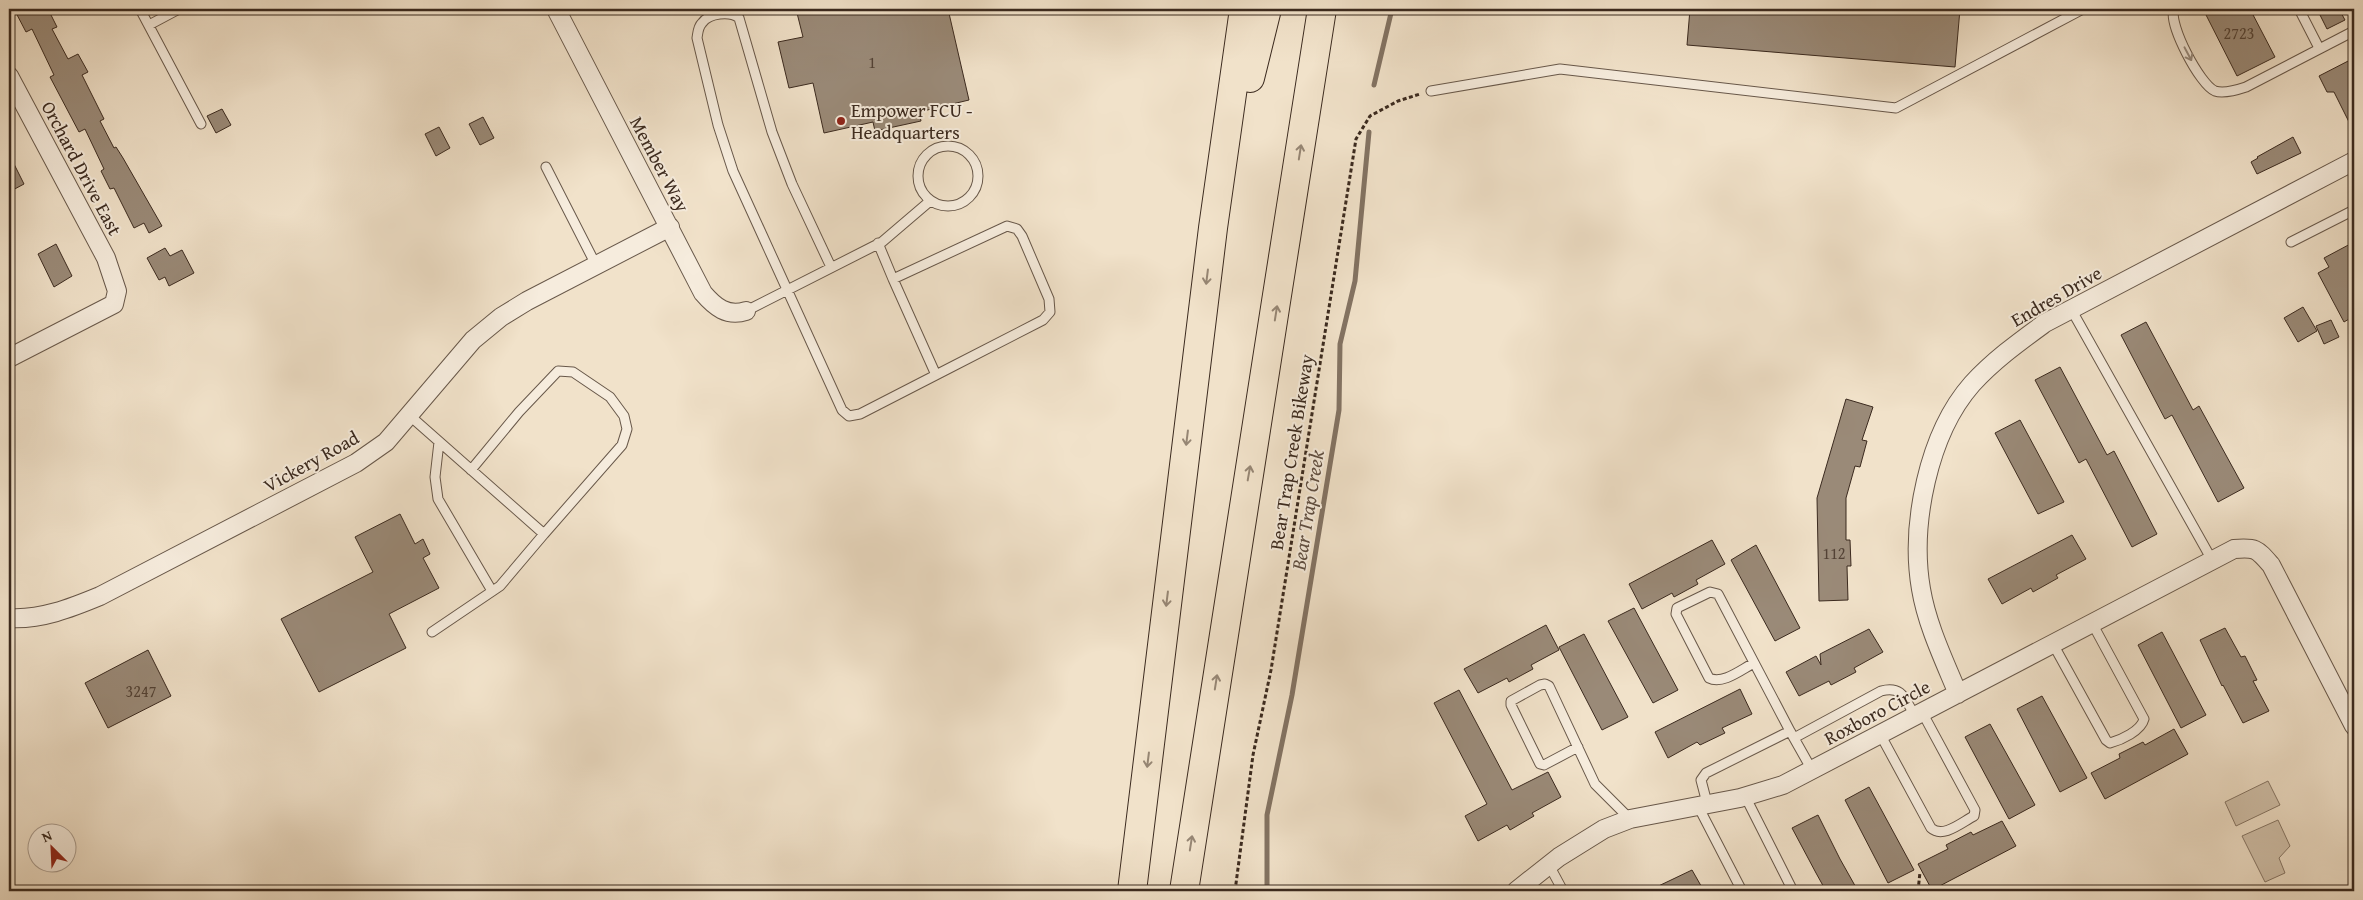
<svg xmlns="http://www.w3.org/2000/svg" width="2363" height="900" font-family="'Gentium Book Plus',serif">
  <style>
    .green { fill: #d2c3ad; stroke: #867666 }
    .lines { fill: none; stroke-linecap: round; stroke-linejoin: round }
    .stream { stroke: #837363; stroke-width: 5 }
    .building { fill: #9a8a78; stroke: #3b2a1f }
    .service-casing { stroke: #68584a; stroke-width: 11 }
    .minor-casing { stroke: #68584a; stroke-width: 20 }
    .motorway-casing { stroke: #3b2a1f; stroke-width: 30 }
    .path { stroke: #3b2a1f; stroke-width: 3; stroke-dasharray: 4 2.5; stroke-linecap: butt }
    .service { stroke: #f6ecdd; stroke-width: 9 }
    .minor { stroke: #f6ecdd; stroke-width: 18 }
    .motorway { stroke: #f1e2ca; stroke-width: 28 }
    .oneway { stroke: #988b7e }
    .oneway2 { stroke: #968674 }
    .poi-dot { fill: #8f2418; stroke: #f6ecdd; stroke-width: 2 }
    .labels { text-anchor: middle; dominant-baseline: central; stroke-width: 4; stroke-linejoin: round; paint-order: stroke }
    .number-label { font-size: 16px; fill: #534235 }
    .poi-label { font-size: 19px; fill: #3b2a1f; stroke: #f6ecdd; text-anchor: start }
    .street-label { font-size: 19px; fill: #3b2a1f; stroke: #f6ecdd }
    .water-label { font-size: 20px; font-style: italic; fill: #5f4e41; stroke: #f6ecdd }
  </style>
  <rect width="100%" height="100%" fill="#f1e2ca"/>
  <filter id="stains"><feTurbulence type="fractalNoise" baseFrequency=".004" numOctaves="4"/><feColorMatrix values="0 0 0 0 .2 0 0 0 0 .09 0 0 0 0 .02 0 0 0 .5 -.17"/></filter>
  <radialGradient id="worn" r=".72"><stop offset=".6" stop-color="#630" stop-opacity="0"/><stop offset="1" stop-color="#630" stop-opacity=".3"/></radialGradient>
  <path class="green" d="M2268,781L2280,805L2236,826L2225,802Z
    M2278,820L2290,846L2279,858L2285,873L2265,882L2242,836Z"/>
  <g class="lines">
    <path class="stream" d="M1374,85L1392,9
      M1267,891V815L1292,695L1339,410L1340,344L1355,281L1369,132"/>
  </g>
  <path class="building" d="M14,9H48L57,27L52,29L68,59L78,54L88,72L82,75L104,119L100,121L114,148L116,147L123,158L162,226L149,233L144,223L134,228L114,188L110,189L101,171L104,169L85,129L79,132L50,77L54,75L32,29L26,32Z
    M796,9H948L969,100L919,112L921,121L875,131L873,122L824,133L813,83L789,88L778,42L803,37Z
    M1690,9H1960L1955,67L1687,45Z
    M2203,9H2250L2275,57L2237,76Z
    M2317,9H2339L2345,20L2327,29Z
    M2354,58V132L2334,92H2327L2319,76Z
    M222,109L231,125L216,133L207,116Z
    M483,117L494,138L480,145L469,124Z
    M439,127L450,148L436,156L425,134Z
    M2293,137L2301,153L2257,174L2251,162L2258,158L2257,157Z
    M9,154L24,184L9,192Z
    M2354,242V316L2344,322L2318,273L2329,267L2324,258Z
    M56,244L72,276L54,287L38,254Z
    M165,248L170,256L182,250L194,273L169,286L165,277L159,280L147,258Z
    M2303,307L2317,331L2298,342L2284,318Z
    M2331,320L2339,337L2324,344L2316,326Z
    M2146,322L2193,410L2199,406L2244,488L2218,502L2172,415L2165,419L2121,335Z
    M2060,367L2107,455L2114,451L2157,534L2132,547L2086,459L2079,463L2035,380Z
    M1846,399L1873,407L1862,440L1867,441L1860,467L1855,466L1846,498V540H1850L1851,566H1847L1848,600L1819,601L1817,498Z
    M2020,420L2064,502L2038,514L1995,433Z
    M400,514L415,544L423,539L430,554L423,558L439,588L389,614L406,648L319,692L281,619L373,572L355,537Z
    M2072,535L2086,559L2056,575L2058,578L2033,592L2031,588L2002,604L1988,579Z
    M1712,540L1725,564L1696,580L1698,584L1674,597L1672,593L1642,609L1629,584Z
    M1756,545L1800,628L1775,641L1731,560Z
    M1634,608L1678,690L1653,703L1608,621Z
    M1546,625L1559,650L1531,665L1533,669L1509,682L1507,678L1478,693L1464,669Z
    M2225,628L2241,657L2245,656L2257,680L2253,681L2269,711L2243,723L2223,685L2222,686L2200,640Z
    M1869,629L1883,652L1854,668L1856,672L1831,685L1829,681L1799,696L1786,672L1816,656L1821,665L1820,654Z
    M2162,632L2206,715L2181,728L2138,645Z
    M1584,634L1628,717L1602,730L1559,647Z
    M148,650L171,696L108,728L85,683Z
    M1740,689L1752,714L1722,728L1725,733L1700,745L1697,742L1668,758L1655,732Z
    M1459,690L1512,790L1548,772L1561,797L1532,813L1534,816L1510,830L1507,825L1478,841L1465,816L1487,804L1434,703Z
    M2042,696L2087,778L2060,792L2017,709Z
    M1990,724L2035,805L2009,819L1965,737Z
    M2174,729L2188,754L2105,799L2091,773L2120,758L2119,754L2143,742L2145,745Z
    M1869,787L1914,870L1888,883L1845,800Z
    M1818,815L1840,859L1858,891H1826L1816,873L1792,828Z
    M2002,821L2016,846L1932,890L1918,864L1948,849L1946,845L1971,832L1973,835Z
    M1692,870L1704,891H1648Z"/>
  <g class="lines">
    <g class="service-casing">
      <path id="service" d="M140,9L201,124
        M2174,9C2168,24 2200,85 2215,91C2224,94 2237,90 2246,87L2354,31
        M2299,9L2319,48
        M2352,9L2354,14
        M149,25L179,9
        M1431,91L1560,69L1896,108L2083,9
        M918 176a30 30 0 1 1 60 0a30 30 0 1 1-60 0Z
        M546,167L596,265
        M2291,242L2354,210
        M878,243L893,279
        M831,267L792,184L772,132L739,18C730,11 709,13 702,23C698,27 698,32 697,38L718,125L733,171L842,410L849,416L860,414C921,383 982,351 1043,320L1050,312L1049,299L1022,236L1017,229L1007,226L893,279L936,375
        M2071,309L2212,560
        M746,311L882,242L930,201
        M409,415L544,534L622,445L627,429L624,416L610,397L573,372L558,371L519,412L471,470
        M439,442L435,477L438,499L492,591
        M432,632L500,586L544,534
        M2053,644L2106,740L2110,743C2121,740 2141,731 2144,719L2092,623
        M1754,663C1742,669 1723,685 1709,678L1676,614L1677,608L1710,592L1718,594L1790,731
        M1880,734L1931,828C1943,839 1962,822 1974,816L1975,810L1922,712
        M1794,738L1881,691C1903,685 1905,700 1915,716
        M1578,747L1544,765L1540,764L1511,705V701L1540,685L1545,684L1549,686L1595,784L1630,819
        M1745,796L1793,891
        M1707,803L1701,780L1706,773L1790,731L1812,770
        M1698,806L1742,891
        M1549,865L1563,891"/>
    </g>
    <g class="minor-casing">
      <path id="minor" d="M556,9L703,293C715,307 727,317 746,311
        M9,76L106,258L117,291L114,304L9,358
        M9,618C41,620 71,608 100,596L356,463L386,442L473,340L501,317L527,301L670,227
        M1958,694C1944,660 1927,625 1921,589C1910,525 1928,434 1972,384C1994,360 2019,342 2045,323L2354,161
        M1516,891L1559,857L1604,829L1630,819L1740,798L1783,785L2234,549C2256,547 2257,549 2271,565L2354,726"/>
    </g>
    <g class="motorway-casing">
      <path id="motorway" d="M1250,78L1267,9
        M1132,891L1213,228L1244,9
        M1184,891C1229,597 1276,303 1322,9"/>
    </g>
    <path class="path" d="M1235,891L1253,755L1271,670L1356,139L1370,116L1398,101L1420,94
      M1918,891L1920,872
      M2216,891H2218"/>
    <use href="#service" class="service"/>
    <use href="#minor" class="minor"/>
    <use href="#motorway" class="motorway"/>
  </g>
  <defs><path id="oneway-shaft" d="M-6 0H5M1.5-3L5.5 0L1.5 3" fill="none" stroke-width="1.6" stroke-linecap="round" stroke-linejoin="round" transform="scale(1.25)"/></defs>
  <use class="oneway" href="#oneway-shaft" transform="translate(2188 54) rotate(62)"/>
  <g class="oneway2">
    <use href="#oneway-shaft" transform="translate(1300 152) rotate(-81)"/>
    <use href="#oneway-shaft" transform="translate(1207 277) rotate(97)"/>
    <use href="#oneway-shaft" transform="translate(1276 313) rotate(-81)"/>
    <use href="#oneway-shaft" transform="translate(1187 438) rotate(97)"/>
    <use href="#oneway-shaft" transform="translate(1249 473) rotate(-80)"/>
    <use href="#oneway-shaft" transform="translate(1167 599) rotate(97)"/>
    <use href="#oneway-shaft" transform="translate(1216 682) rotate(-81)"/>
    <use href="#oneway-shaft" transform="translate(1148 760) rotate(97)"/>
    <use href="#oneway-shaft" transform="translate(1191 843) rotate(-81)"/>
  </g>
  <circle class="poi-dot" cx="841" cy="121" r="5"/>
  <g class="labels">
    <g class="number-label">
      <text x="2239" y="33">2723</text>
      <text x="872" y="62">1</text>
      <text x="1834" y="553">112</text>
      <text x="141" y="691">3247</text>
    </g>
    <g class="poi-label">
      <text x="851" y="110">Empower FCU -<tspan x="851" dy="22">Headquarters</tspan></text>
    </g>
    <g class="street-label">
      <text transform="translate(660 164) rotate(62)">Member Way</text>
      <text transform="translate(82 168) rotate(62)">Orchard Drive East</text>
      <text transform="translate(2056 296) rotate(-30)">Endres Drive</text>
      <text transform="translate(1291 452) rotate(-81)">Bear Trap Creek Bikeway</text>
      <text transform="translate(311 461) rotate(-29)">Vickery Road</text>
      <text transform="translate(1877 712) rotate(-28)">Roxboro Circle</text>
    </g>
    <g class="water-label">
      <text transform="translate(1307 510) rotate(-81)">Bear Trap Creek</text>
    </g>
  </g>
  <rect width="2363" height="900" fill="none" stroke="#f1e2ca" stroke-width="30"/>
  <rect x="10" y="10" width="2343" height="880" fill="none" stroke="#3b2a1f" stroke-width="2.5"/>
  <rect x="15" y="15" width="2333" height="870" fill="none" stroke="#3b2a1f"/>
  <g transform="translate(52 848) rotate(336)"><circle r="24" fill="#f6ecdd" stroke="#ab9e91"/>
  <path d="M0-4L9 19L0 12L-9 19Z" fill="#8f2418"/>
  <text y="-8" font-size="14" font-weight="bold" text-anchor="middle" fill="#3b2a1f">N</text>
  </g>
  <rect width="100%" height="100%" filter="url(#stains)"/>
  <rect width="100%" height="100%" fill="url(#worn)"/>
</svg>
